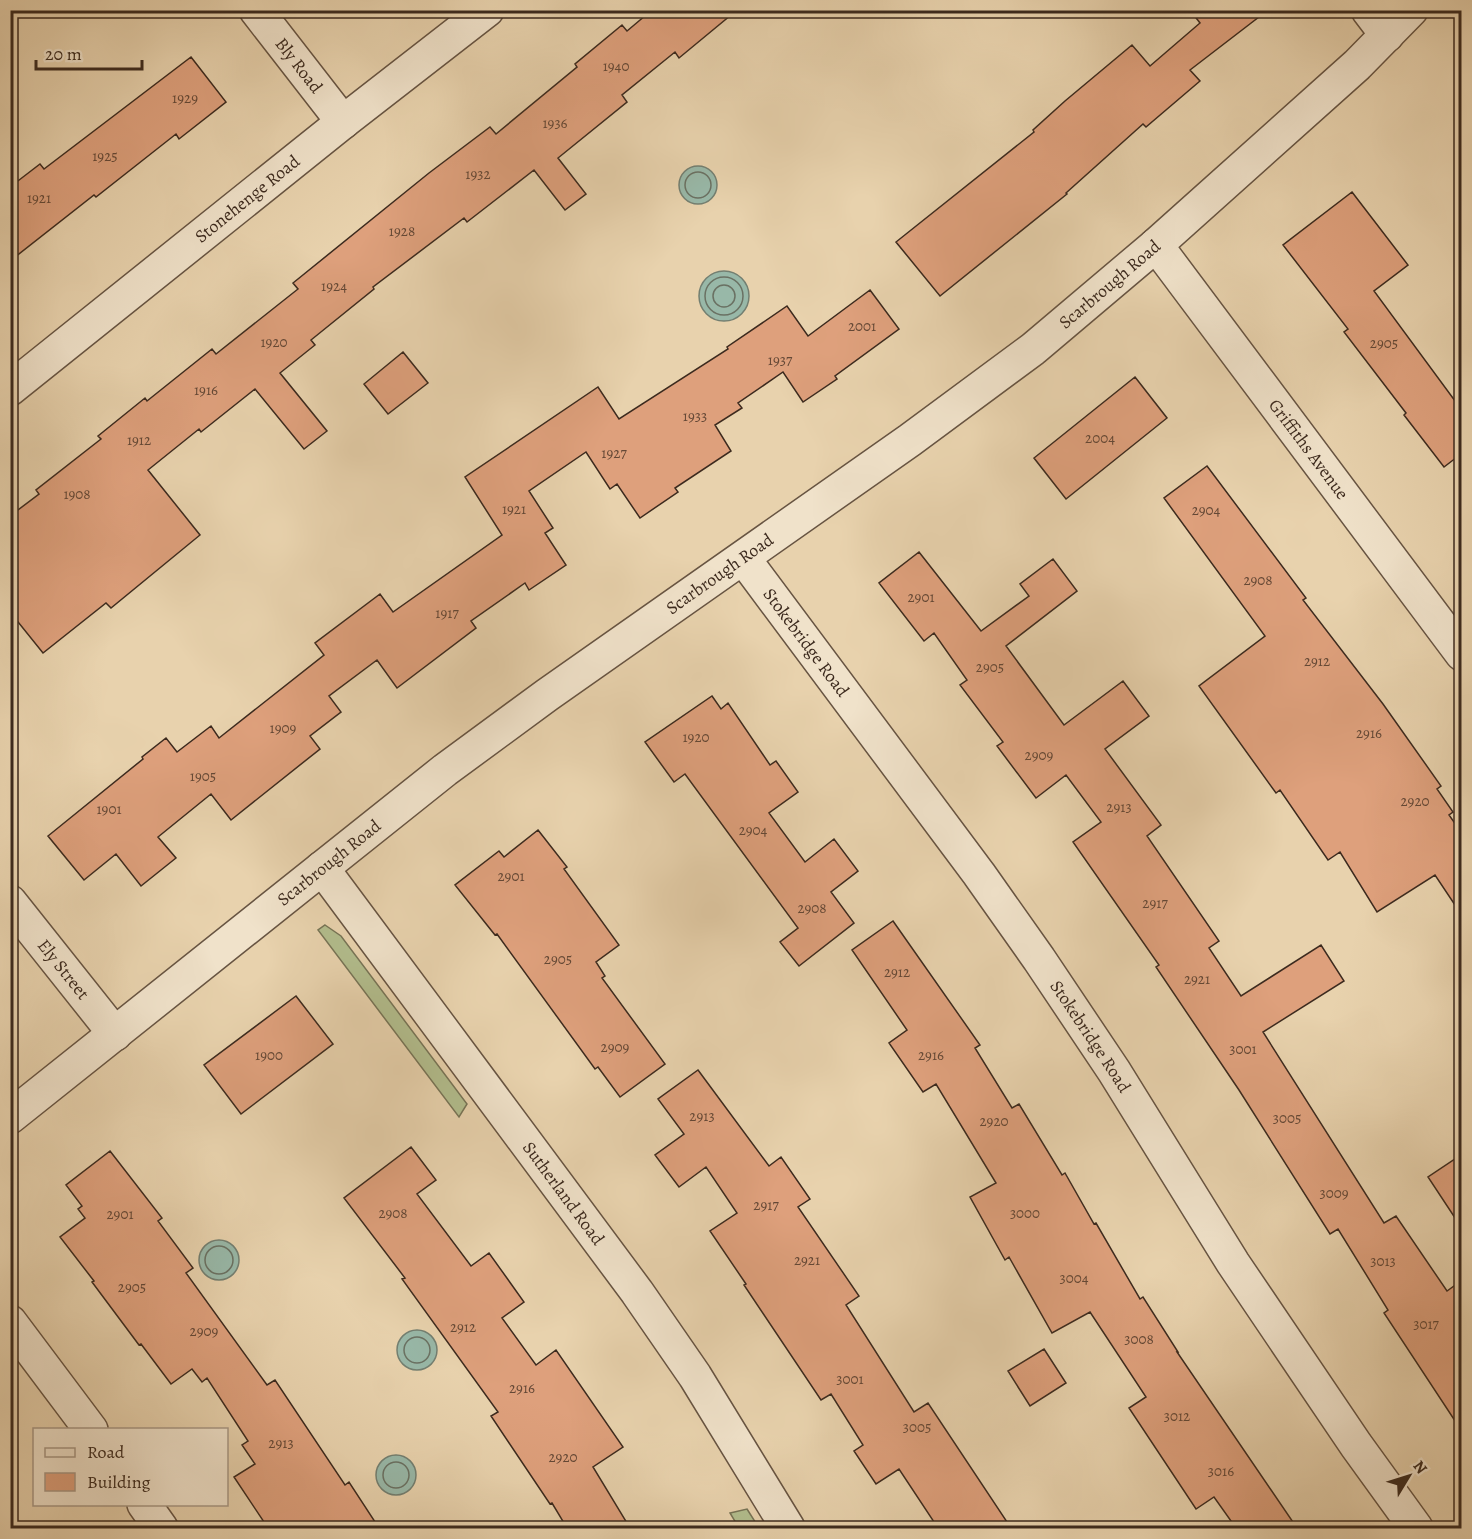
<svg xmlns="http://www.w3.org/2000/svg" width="1472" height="1539" font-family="Alegreya,serif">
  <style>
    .green { fill: #b2bd8d; stroke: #777456; stroke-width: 1.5 }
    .water { fill: #98b8a8; stroke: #737f71; stroke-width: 1.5 }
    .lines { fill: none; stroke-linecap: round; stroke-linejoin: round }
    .shore { stroke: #6a7163; stroke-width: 1.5 }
    .building { fill: #dea07c; stroke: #3c2a1e; stroke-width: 1.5 }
    .minor-casing { stroke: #675442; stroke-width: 36 }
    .minor { stroke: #f0e2ca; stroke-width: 33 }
    .labels { text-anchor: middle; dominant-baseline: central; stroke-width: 6; stroke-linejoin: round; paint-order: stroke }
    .number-label { font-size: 15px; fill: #644836 }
    .street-label { font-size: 18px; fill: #3c2a1e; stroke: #f0e2ca }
  </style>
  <rect width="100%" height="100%" fill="#e8d2ad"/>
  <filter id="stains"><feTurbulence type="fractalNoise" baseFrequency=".00333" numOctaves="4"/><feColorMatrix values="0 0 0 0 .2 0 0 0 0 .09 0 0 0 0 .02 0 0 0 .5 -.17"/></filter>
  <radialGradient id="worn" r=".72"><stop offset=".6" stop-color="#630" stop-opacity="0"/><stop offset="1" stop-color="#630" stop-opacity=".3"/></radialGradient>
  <path class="green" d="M325,925L341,936L467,1104L459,1117L318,930Z
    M747,1509L759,1528H739L730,1513Z"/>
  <path class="water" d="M679 185a19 19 0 1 1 38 0a19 19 0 1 1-38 0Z
    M699 296a25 25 0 1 1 50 0a25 25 0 1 1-50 0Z
    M199 1260a20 20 0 1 1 40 0a20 20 0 1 1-40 0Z
    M397 1350a20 20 0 1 1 40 0a20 20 0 1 1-40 0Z
    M376 1475a20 20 0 1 1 40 0a20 20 0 1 1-40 0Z"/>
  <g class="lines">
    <path class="shore" d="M685 185a13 13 0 1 1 26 0a13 13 0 1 1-26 0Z
      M705 296a19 19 0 1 1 38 0a19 19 0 1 1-38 0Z
      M713 296a11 11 0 1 1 22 0a11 11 0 1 1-22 0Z
      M205 1260a14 14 0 1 1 28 0a14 14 0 1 1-28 0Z
      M404 1350a13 13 0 1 1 26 0a13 13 0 1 1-26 0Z
      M383 1475a13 13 0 1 1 26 0a13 13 0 1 1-26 0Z"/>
  </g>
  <path class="building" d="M652,10H737L679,58L675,52L622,95L627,102L558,158L586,194L565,210L534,170L467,222L464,218L373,287L374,289L311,340L315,345L280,373L327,431L304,449L255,389L201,432L199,429L148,470L200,535L111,608L106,603L43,653L10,612V516L39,494L36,490L101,439L98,436L145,398L147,401L212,349L216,354L298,289L293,283L429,173L490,127L496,134L577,67L575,64L622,25L627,31Z
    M1190,10H1268L1190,70L1200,81L1146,127L1143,124L1066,193L1067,194L940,296L896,242L1034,132L1033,130L1065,101L1132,45L1150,66L1200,23Z
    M191,57L226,102L179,139L176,134L96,197L94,195L10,261V187L40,164L44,169Z
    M1352,192L1408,265L1374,291L1461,409V454L1444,467L1404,415L1406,413L1344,332L1348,329L1283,245Z
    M870,290L899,329L835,376L837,379L803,402L783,372L738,403L742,408L715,425L731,451L675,488L678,492L640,518L617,484L610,489L586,452L529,491L553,528L545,533L566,565L529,590L525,583L471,621L476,628L397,688L377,660L329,696L341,712L310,736L320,749L231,820L211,794L158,837L176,858L141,886L116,854L84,880L48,836L143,759L142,757L166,738L177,752L211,726L219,738L324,655L315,643L380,594L393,612L502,535L465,477L598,387L619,419L728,349L727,347L787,306L808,336Z
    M403,352L428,383L388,414L364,384Z
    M1135,377L1167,418L1066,499L1034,458Z
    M1207,466L1306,598L1303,600L1383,704L1441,786L1437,789L1453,812L1449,815L1461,832V914L1435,875L1377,912L1340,852L1328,860L1280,790L1276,793L1199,686L1265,636L1164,498Z
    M919,552L981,631L1029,596L1020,584L1053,559L1077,591L1006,646L1064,725L1123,681L1149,716L1105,749L1161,825L1147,836L1219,941L1209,948L1241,996L1321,945L1344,981L1263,1032L1384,1223L1396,1216L1447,1291L1461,1281V1430L1384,1313L1388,1310L1338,1229L1330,1234L1239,1090L1156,967L1159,965L1073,842L1101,822L1066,775L1036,798L997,746L1003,742L960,685L967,680L934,633L924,641L879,583Z
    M712,696L721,709L728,703L770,765L776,761L798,792L769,813L805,862L834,839L858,871L831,892L854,923L799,966L780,942L798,928L685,774L674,782L645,742Z
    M538,830L567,867L564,869L619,945L596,962L605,976L602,978L665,1064L620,1097L598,1067L595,1069L497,934L495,935L455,885L499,851L504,857Z
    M893,921L980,1045L975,1048L1012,1108L1019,1104L1062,1175L1065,1173L1094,1224L1096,1223L1140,1299L1143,1297L1178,1352H1177L1297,1528H1236L1214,1497L1196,1509L1129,1408L1146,1397L1090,1312L1052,1333L1009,1257L1005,1260L970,1197L996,1183L936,1084L923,1092L889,1043L907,1030L852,950Z
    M296,996L333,1044L241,1114L204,1065Z
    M698,1070L769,1166L781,1157L810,1199L798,1207L859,1296L846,1305L914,1412L928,1403L1011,1528H938L899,1469L876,1484L854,1451L863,1445L831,1394L821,1400L744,1285L746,1284L710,1231L737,1213L706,1167L679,1187L655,1155L684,1134L658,1099Z
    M411,1147L436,1180L417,1194L471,1266L489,1253L524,1302L502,1318L536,1365L556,1350L623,1447L593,1467L630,1528H567L552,1503L550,1504L491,1416L498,1412L402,1279L405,1278L344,1198Z
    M110,1151L162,1218L158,1221L193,1268L186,1273L267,1385L275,1380L345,1485L349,1482L379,1528H268L234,1477L255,1464L242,1445L248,1441L207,1378L202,1382L192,1369L171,1384L141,1344L139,1345L92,1282L94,1281L60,1237L85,1218L78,1209L82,1206L66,1185Z
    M1461,1155V1227L1428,1177Z
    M1044,1349L1066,1383L1030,1406L1008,1371Z"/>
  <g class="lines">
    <g class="minor-casing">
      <g id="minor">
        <path id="s1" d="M256,10L343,122"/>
        <path d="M1368,10L1387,35"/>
        <path id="s2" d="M1156,245L1462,654"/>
        <path id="s3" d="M10,389L343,122L487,10"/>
        <path id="s4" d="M744,559L979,874L1039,959L1114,1071L1233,1263L1356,1445L1416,1528"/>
        <path id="s5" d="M322,868L637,1292L695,1376L788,1528"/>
        <path id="s6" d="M10,902L115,1034"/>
        <path id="s7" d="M10,1117L445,770L547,695L910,440L1033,349L1156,245L1357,65L1411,10"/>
        <path d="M10,1322L91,1430"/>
        <path d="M144,1504L161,1528"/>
      </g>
    </g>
    <use href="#minor" class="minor"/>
  </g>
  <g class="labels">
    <g class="number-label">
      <text x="616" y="66">1940</text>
      <text x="185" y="98">1929</text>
      <text x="555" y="123">1936</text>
      <text x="105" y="156">1925</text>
      <text x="478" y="174">1932</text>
      <text x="39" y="198">1921</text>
      <text x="402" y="231">1928</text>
      <text x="334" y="286">1924</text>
      <text x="862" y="326">2001</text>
      <text x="274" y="342">1920</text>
      <text x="1384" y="343">2905</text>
      <text x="780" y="360">1937</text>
      <text x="206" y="390">1916</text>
      <text x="695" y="416">1933</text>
      <text x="1100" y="438">2004</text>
      <text x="139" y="440">1912</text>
      <text x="614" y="453">1927</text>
      <text x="77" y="494">1908</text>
      <text x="514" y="509">1921</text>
      <text x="1206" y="510">2904</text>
      <text x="1258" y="580">2908</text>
      <text x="921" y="597">2901</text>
      <text x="447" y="613">1917</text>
      <text x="1317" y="661">2912</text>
      <text x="990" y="667">2905</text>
      <text x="283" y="728">1909</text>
      <text x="1369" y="733">2916</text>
      <text x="696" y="737">1920</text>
      <text x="1039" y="755">2909</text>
      <text x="203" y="776">1905</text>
      <text x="1415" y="801">2920</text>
      <text x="1119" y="807">2913</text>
      <text x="109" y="809">1901</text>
      <text x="753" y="830">2904</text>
      <text x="511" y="876">2901</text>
      <text x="1155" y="903">2917</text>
      <text x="812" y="908">2908</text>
      <text x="558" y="959">2905</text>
      <text x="897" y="972">2912</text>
      <text x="1197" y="979">2921</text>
      <text x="615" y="1047">2909</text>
      <text x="1243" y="1049">3001</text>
      <text x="269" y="1055">1900</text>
      <text x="931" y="1055">2916</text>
      <text x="702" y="1116">2913</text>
      <text x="1287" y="1118">3005</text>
      <text x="994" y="1121">2920</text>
      <text x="1334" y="1193">3009</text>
      <text x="766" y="1205">2917</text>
      <text x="393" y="1213">2908</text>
      <text x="1025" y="1213">3000</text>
      <text x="120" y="1214">2901</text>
      <text x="807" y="1260">2921</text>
      <text x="1383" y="1261">3013</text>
      <text x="1074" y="1278">3004</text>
      <text x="132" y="1287">2905</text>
      <text x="1426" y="1324">3017</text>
      <text x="463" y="1327">2912</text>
      <text x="204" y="1331">2909</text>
      <text x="1139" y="1339">3008</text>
      <text x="850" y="1379">3001</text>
      <text x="522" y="1388">2916</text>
      <text x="1177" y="1416">3012</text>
      <text x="917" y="1427">3005</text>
      <text x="281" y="1443">2913</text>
      <text x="563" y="1457">2920</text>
      <text x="1221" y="1471">3016</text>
    </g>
    <g class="street-label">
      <text stroke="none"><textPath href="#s1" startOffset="70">Bly Road</textPath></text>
      <text stroke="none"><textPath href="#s3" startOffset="304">Stonehenge Road</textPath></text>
      <text stroke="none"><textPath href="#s7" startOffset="1380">Scarbrough Road</textPath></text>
      <text stroke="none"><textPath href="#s2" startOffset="255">Griffiths Avenue</textPath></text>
      <text stroke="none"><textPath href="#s7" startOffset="894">Scarbrough Road</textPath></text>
      <text stroke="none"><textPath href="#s4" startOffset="104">Stokebridge Road</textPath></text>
      <text stroke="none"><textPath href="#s7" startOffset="408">Scarbrough Road</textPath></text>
      <text stroke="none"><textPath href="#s6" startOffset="86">Ely Street</textPath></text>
      <text stroke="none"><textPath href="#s4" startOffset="590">Stokebridge Road</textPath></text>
      <text stroke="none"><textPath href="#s5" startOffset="405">Sutherland Road</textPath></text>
    </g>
  </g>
  <rect width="1472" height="1539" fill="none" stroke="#e8d2ad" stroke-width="36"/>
  <rect x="12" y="12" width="1448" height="1515" fill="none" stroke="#3c2a1e" stroke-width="3"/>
  <rect x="18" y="18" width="1436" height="1503" fill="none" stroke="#3c2a1e" stroke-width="1.5"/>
  <rect x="33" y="1428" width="195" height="78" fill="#f0e2ca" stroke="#a89885" stroke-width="1.5"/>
  <rect x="45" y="1448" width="30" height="9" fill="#f0e2ca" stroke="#a89885" stroke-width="1.5"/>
  <text x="87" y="1458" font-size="18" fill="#3c2a1e">Road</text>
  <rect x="45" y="1473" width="30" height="18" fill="#dea07c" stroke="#a89885" stroke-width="1.5"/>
  <text x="87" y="1488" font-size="18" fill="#3c2a1e">Building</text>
  <g transform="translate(1409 1476) rotate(52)" stroke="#f0e2ca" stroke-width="4.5" paint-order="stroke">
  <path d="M0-4.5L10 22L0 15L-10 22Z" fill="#3c2a1e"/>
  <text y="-9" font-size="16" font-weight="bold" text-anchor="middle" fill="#3c2a1e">N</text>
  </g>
  <path d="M36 60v9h106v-9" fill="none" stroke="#3c2a1e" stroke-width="3"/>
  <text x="45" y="60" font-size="18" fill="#3c2a1e" stroke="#f0e2ca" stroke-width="4.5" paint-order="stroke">20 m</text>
  <rect width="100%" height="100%" filter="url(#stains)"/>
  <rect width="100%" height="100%" fill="url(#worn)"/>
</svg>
